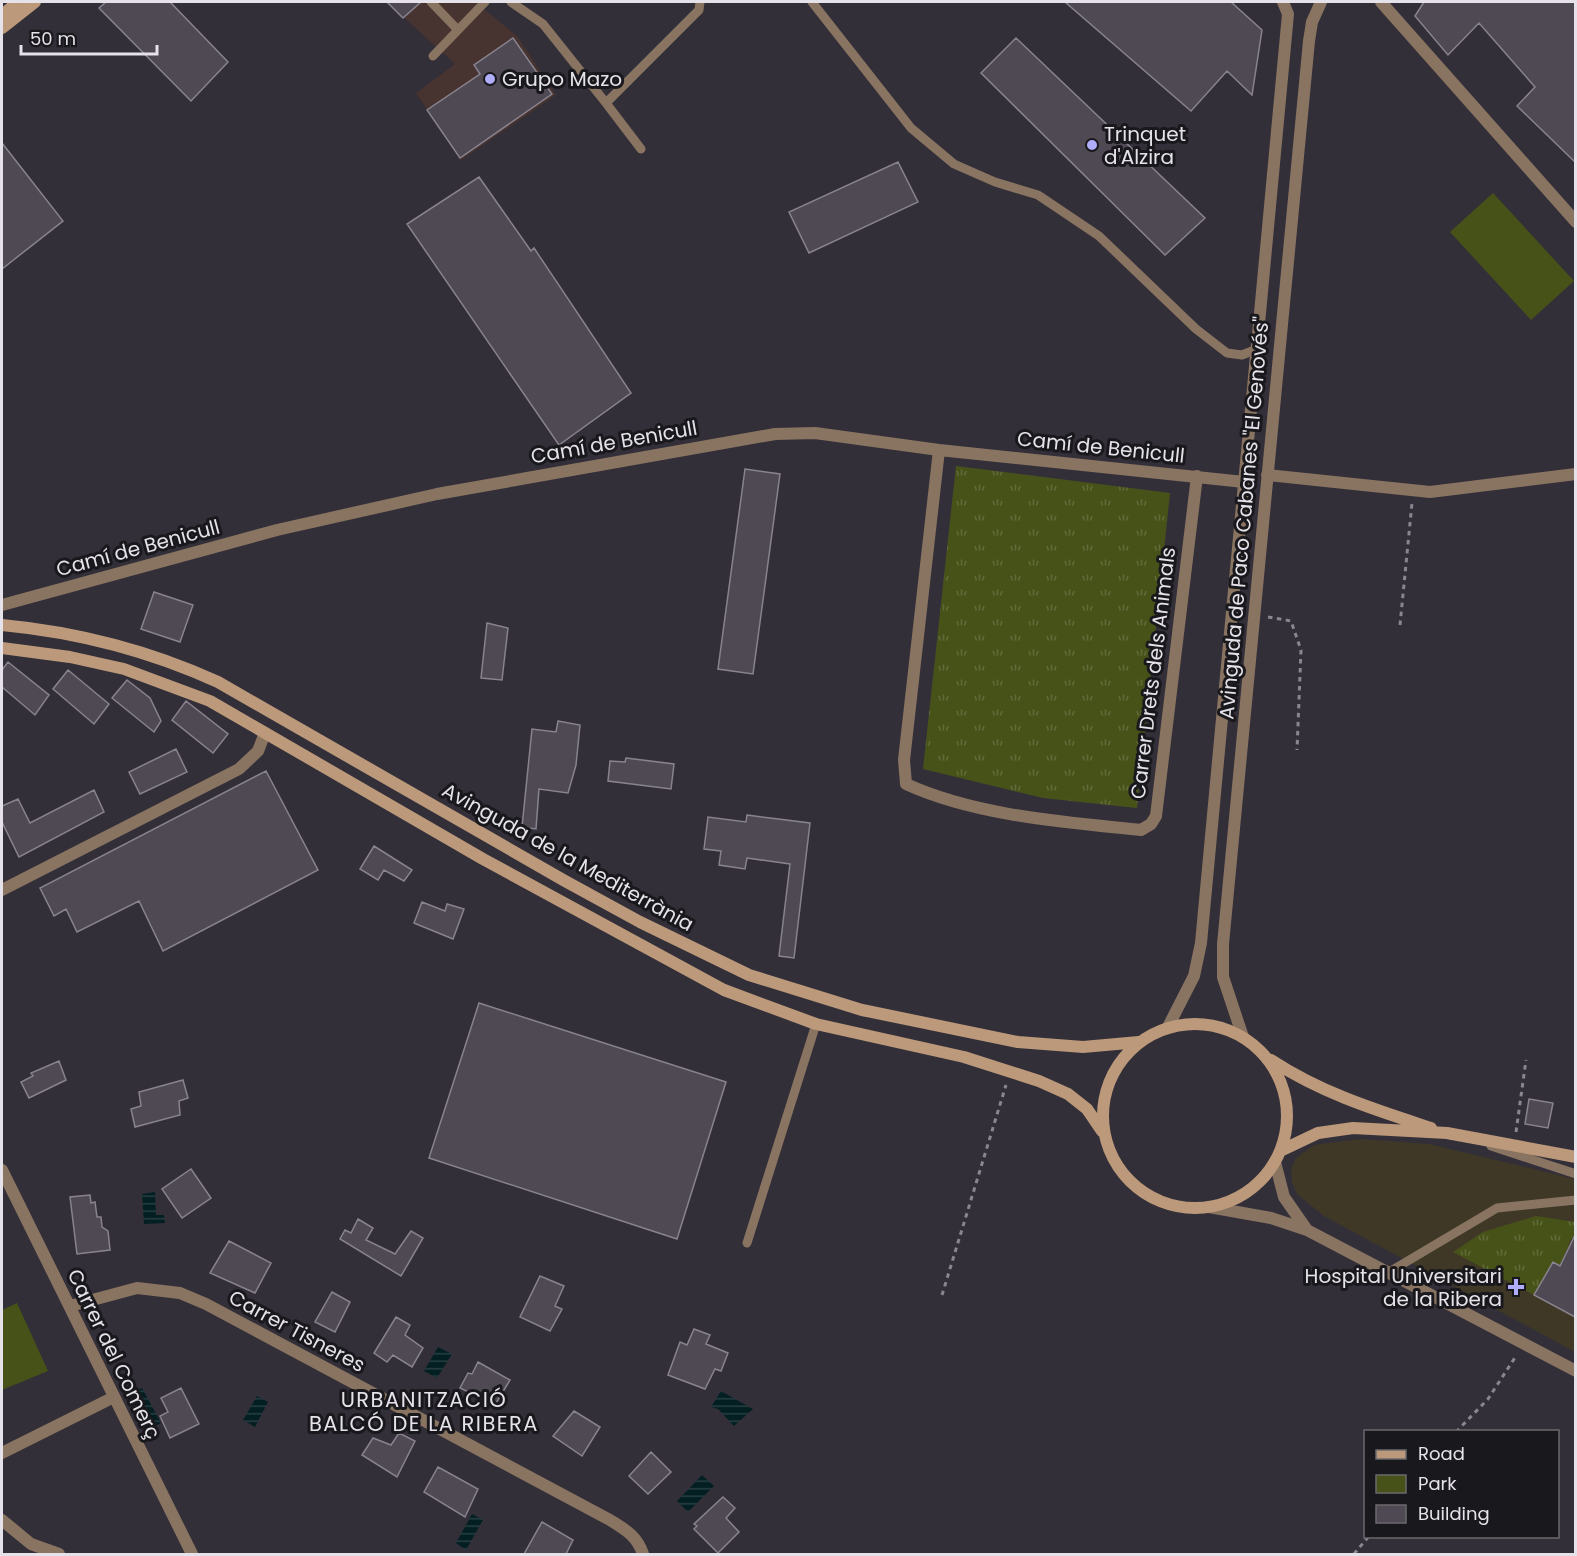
<svg xmlns="http://www.w3.org/2000/svg" width="1577" height="1556" font-family="Poppins,sans-serif">
  <style>
    .commercial { fill: #47332f }
    .medical { fill: #3f3826 }
    .grass { fill: url(#grass-tufts) }
    .park { fill: #475218 }
    .water { fill: url(#water-rules) }
    .building { fill: #4f4953; stroke: #89838f; stroke-width: 1.5 }
    .lines { fill: none; stroke-linecap: round; stroke-linejoin: round }
    .path { stroke: #8a868f; stroke-width: 3; stroke-dasharray: 4.5 4.5; stroke-linecap: butt }
    .service { stroke: #897461; stroke-width: 9 }
    .minor { stroke: #897461; stroke-width: 12 }
    .secondary { stroke: #bb997a; stroke-width: 12 }
    .poi-dot { fill: #b0aefa; stroke: #19181c; stroke-width: 2 }
    .labels { text-anchor: middle; dominant-baseline: central; stroke-width: 6; stroke-linejoin: round; paint-order: stroke }
    .poi-label { font-size: 20px; fill: #e5e2e9; stroke: #19181c; text-anchor: start }
    .street-label { font-size: 20px; fill: #e5e2e9; stroke: #19181c }
    .neighbourhood-label { font-size: 21px; letter-spacing: 1.5px; fill: #e5e2e9; stroke: #19181c }
  </style>
  <defs>
    <pattern id="grass-tufts" width="24" height="20" patternUnits="userSpaceOnUse" patternTransform="scale(1.5)"><rect width="24" height="20" fill="#475218"/><path d="M3 7l-1-3M5 7V3M7 7l1-3M15 17l-1-3M17 17v-4M19 17l1-3" fill="none" stroke="#616b3a"/></pattern>
    <pattern id="water-rules" width="6" height="5" patternUnits="userSpaceOnUse" patternTransform="scale(1.5)"><rect width="6" height="5" fill="#031f22"/><path d="M0 2.5h6" fill="none" stroke="#283f42"/></pattern>
  </defs>
  <rect width="100%" height="100%" fill="#332f39"/>
  <path class="commercial" d="M387,2H475L517,36L556,95L461,160L416,93L455,64Z"/>
  <path class="medical" d="M1361,1139L1429,1144L1575,1179V1352L1324,1216L1298,1195L1292,1183L1291,1169L1296,1158L1314,1145Z"/>
  <path class="grass" d="M956,466L1170,493L1137,808L1043,798L923,769Z
    M1536,1216L1575,1222V1238L1571,1239L1560,1266L1553,1263L1534,1295L1453,1252L1483,1232Z"/>
  <path class="park" d="M1493,193L1574,281L1531,320L1450,232Z
    M17,1303L48,1371L2,1390V1310Z"/>
  <path class="water" d="M155,1192L156,1215H164L165,1223L144,1224L142,1194Z
    M438,1347L452,1354L437,1378L424,1371Z
    M142,1388L161,1423L148,1430L129,1394Z
    M721,1391L753,1409L734,1426L718,1409L711,1407Z
    M257,1396L268,1402L255,1427L243,1420Z
    M702,1475L714,1486L688,1512L677,1501Z
    M472,1514L483,1520L466,1550L456,1543Z"/>
  <path class="building" d="M106,2H170L228,62L191,101L99,8Z
    M387,2H421L403,18Z
    M1065,2H1231L1262,30L1252,95L1227,71L1191,111Z
    M1424,2H1575V162L1517,106L1535,87L1479,23L1448,55L1415,16Z
    M513,38L552,94L460,158L427,110L480,74L474,65Z
    M1016,38L1205,218L1165,255L981,73Z
    M2,143L63,221L2,269Z
    M898,162L918,202L809,253L789,212Z
    M479,177L531,251L534,248L631,393L559,445L407,224Z
    M745,469L780,474L753,674L718,669Z
    M154,592L193,605L180,642L141,629Z
    M487,623L508,628L502,680L481,678Z
    M8,662L49,695L35,715L2,687V670Z
    M68,670L109,704L94,724L53,689Z
    M127,680L150,698L161,721L154,732L112,698Z
    M186,701L228,734L213,753L172,720Z
    M558,721L580,725L576,765L568,793L539,789L536,829L522,827L532,729L556,732Z
    M176,749L187,772L140,794L129,772Z
    M626,758L674,764L671,789L608,781L610,761L625,762Z
    M266,771L318,870L163,951L139,901L77,932L66,909L54,916L40,888Z
    M94,790L104,812L19,857L2,822V806L18,799L30,823Z
    M747,815L810,823L794,958L779,956L790,864L747,858L745,869L719,865L721,851L704,849L708,817L746,822Z
    M374,846L412,870L404,881L384,870L378,880L360,869Z
    M422,902L445,911L447,904L464,909L453,939L414,923Z
    M479,1003L726,1082L677,1239L429,1158Z
    M59,1061L66,1080L29,1098L21,1082L33,1076L31,1073Z
    M183,1080L188,1098L179,1101L180,1115L135,1127L131,1109L141,1106L139,1092Z
    M1529,1099L1553,1103L1548,1128L1525,1124Z
    M191,1169L211,1198L182,1218L162,1189Z
    M90,1195L91,1203L95,1202L97,1217H101L102,1227L108,1231L110,1250L77,1254L70,1197Z
    M358,1219L373,1228L366,1240L395,1254L411,1231L423,1238L401,1276L340,1239L345,1230L351,1233Z
    M1575,1235V1317L1534,1295L1553,1262L1560,1266Z
    M229,1241L271,1263L255,1293L210,1273Z
    M540,1276L564,1286L555,1306L562,1309L550,1331L520,1317Z
    M332,1292L350,1302L335,1332L315,1322Z
    M396,1317L410,1325L405,1335L423,1348L412,1367L393,1355L387,1362L374,1353Z
    M694,1329L710,1335L706,1344L728,1353L721,1371L715,1369L705,1389L668,1375L680,1342L687,1345Z
    M478,1362L510,1380L495,1405L460,1388L468,1373L472,1374Z
    M181,1388L199,1424L170,1438L160,1416L168,1412L161,1398Z
    M574,1411L600,1427L582,1456L553,1436Z
    M399,1433L415,1441L397,1477L362,1455L373,1438L391,1445Z
    M651,1452L671,1472L648,1494L629,1476Z
    M438,1467L478,1489L465,1517L424,1492Z
    M723,1497L735,1508L726,1518L739,1532L718,1553L694,1529L697,1526L694,1524Z
    M542,1522L573,1540L566,1554H524Z"/>
  <g class="lines">
    <path class="path" d="M1268,617L1291,621L1301,650L1297,750
      M1400,625L1412,503
      M1516,1132L1526,1060
      M942,1295L1006,1085
      M1456,1432L1488,1399L1516,1356
      M1354,1554L1369,1536"/>
    <path class="service" d="M431,2L458,30
      M511,2L543,24L606,103L699,10L700,2
      M812,2L911,128L954,164L995,182L1038,195L1099,236L1196,329L1227,353L1242,355L1257,349
      M433,56L485,2
      M606,103L641,149
      M1491,1146L1576,1174
      M747,1243L816,1024
      M1389,1272L1497,1208L1576,1200"/>
    <path class="minor" d="M1381,2L1576,222
      M939,450L904,760L906,784C976,816 1065,822 1141,830L1151,824L1156,816L1197,476
      M1267,475L1430,492L1576,474
      M2,605L277,530L437,494L775,434L815,433L939,450L1244,482
      M2,890L239,769L258,751L265,733
      M1168,1027L1194,976L1201,943L1288,14L1283,2
      M1243,1037L1223,977V944L1309,41L1312,22L1321,2
      M1275,1162L1284,1197L1307,1230
      M2,1170L192,1554
      M1209,1207L1271,1218L1307,1230L1576,1371
      M70,1306L137,1288L180,1293L206,1304L610,1520C626,1530 637,1536 643,1554
      M2,1453L114,1397
      M2,1520L31,1544L59,1554"/>
    <path class="secondary" d="M2,15L18,2
      M2,28L35,2
      M2,625C76,632 150,651 218,682L565,881L640,922L749,975L862,1010L1018,1042L1083,1047L1139,1042
      M2,648L70,657L124,669L210,701L483,859L724,990L816,1024L964,1057L1039,1081L1068,1094L1087,1109L1102,1131
      M1103 1116a92 92 0 1 1 184 0a92 92 0 1 1-184 0Z
      M1271,1060C1321,1093 1376,1110 1431,1128
      M1280,1151L1318,1133L1353,1128L1447,1133L1576,1157"/>
  </g>
  <g class="poi-dot">
    <circle cx="490" cy="79" r="6"/>
    <circle cx="1092" cy="145" r="6"/>
    <path d="M1513 1278h6v6h6v6h-6v6h-6v-6h-6v-6h6z"/>
  </g>
  <g class="labels">
    <g class="poi-label">
      <text x="502" y="79">Grupo Mazo</text>
      <text x="1104" y="134">Trinquet<tspan x="1104" dy="23">d'Alzira</tspan></text>
      <text x="1502" y="1276" text-anchor="end">Hospital Universitari<tspan x="1502" dy="23">de la Ribera</tspan></text>
    </g>
    <g class="street-label">
      <text transform="translate(614 442) rotate(-10)">Camí de Benicull</text>
      <text transform="translate(1101 447) rotate(6)">Camí de Benicull</text>
      <text transform="translate(1244 518) rotate(-85)">Avinguda de Paco Cabanes "El Genovés"</text>
      <text transform="translate(138 548) rotate(-15)">Camí de Benicull</text>
      <text transform="translate(1153 673) rotate(-83)">Carrer Drets dels Animals</text>
      <text transform="translate(568 857) rotate(29)">Avinguda de la Mediterrània</text>
      <text transform="translate(297 1331) rotate(28)">Carrer Tisneres</text>
      <text transform="translate(114 1354) rotate(64)">Carrer del Comerç</text>
    </g>
    <g class="neighbourhood-label">
      <text x="424" y="1399">URBANITZACIÓ<tspan x="424" dy="24">BALCÓ DE LA RIBERA</tspan></text>
    </g>
  </g>
  <rect width="1577" height="1556" fill="none" stroke="#e5e2e9" stroke-width="6"/>
  <rect x="1364" y="1430" width="195" height="108" fill="#19181c" stroke="#6b696e" stroke-width="1.5"/>
  <rect x="1376" y="1450" width="30" height="9" fill="#bb997a" stroke="#6b696e" stroke-width="1.5"/>
  <text x="1418" y="1460" font-size="18" fill="#e5e2e9">Road</text>
  <rect x="1376" y="1475" width="30" height="18" fill="#475218" stroke="#6b696e" stroke-width="1.5"/>
  <text x="1418" y="1490" font-size="18" fill="#e5e2e9">Park</text>
  <rect x="1376" y="1505" width="30" height="18" fill="#4f4953" stroke="#6b696e" stroke-width="1.5"/>
  <text x="1418" y="1520" font-size="18" fill="#e5e2e9">Building</text>
  <path d="M21 45v9h136v-9" fill="none" stroke="#e5e2e9" stroke-width="3"/>
  <text x="30" y="45" font-size="18" fill="#e5e2e9" stroke="#19181c" stroke-width="4.5" paint-order="stroke">50 m</text>
</svg>
